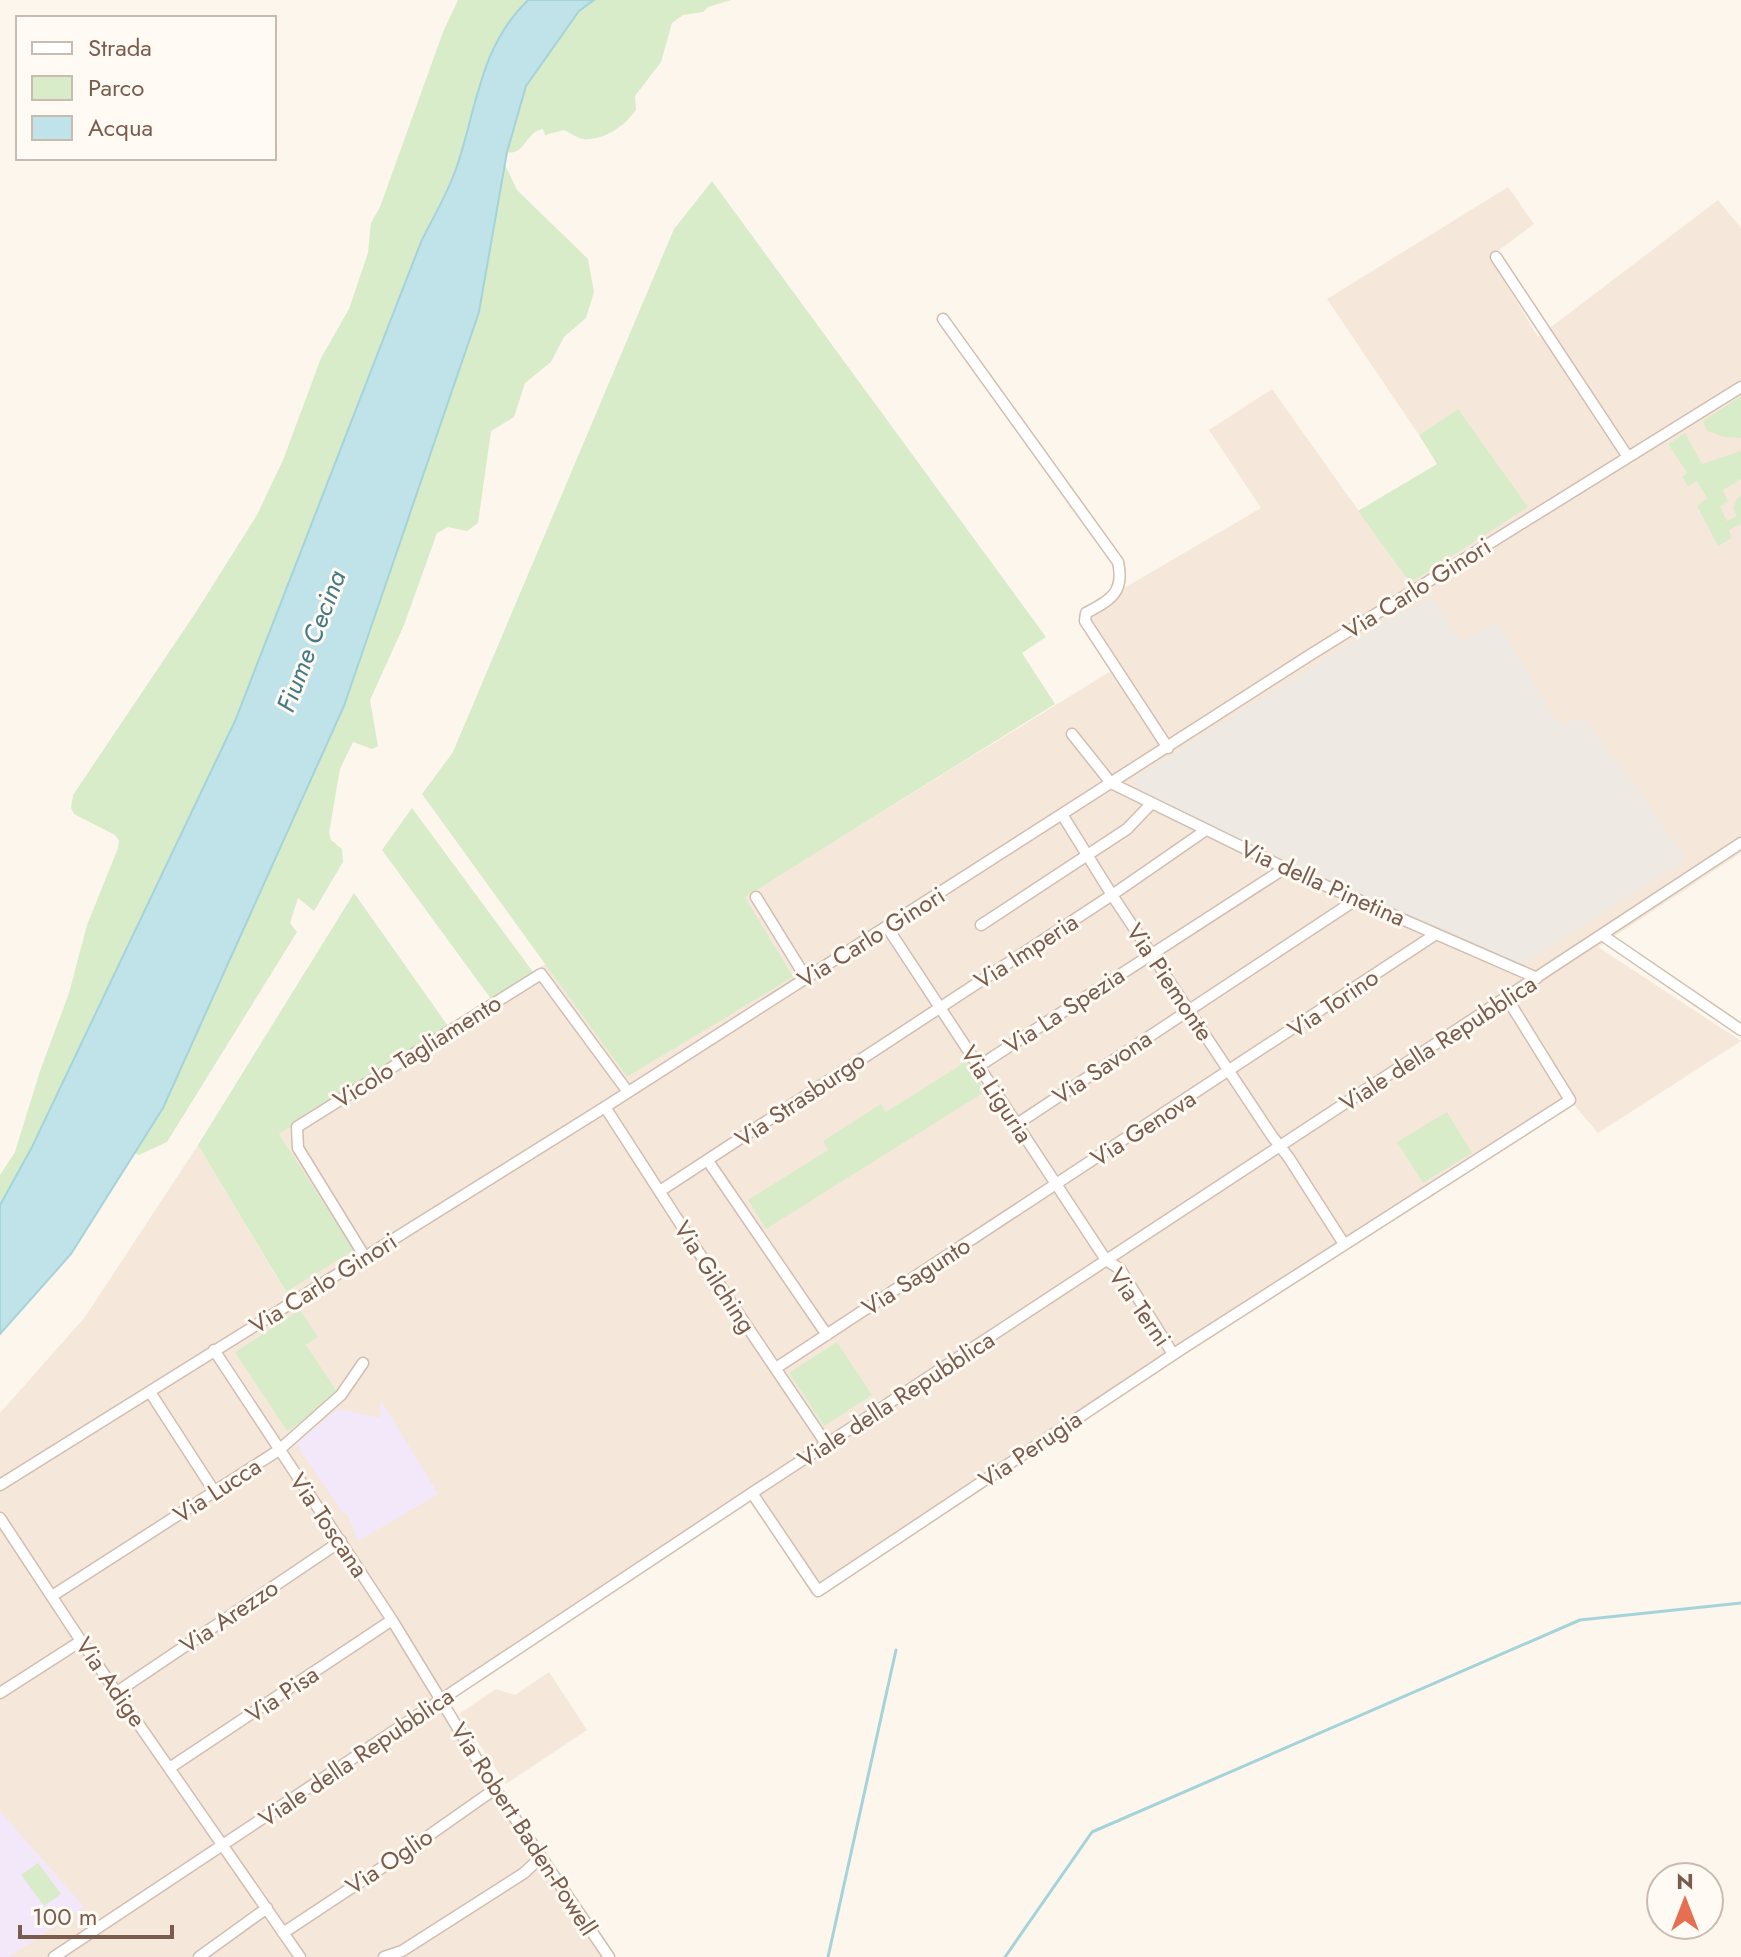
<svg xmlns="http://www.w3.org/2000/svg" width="1741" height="1957" font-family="Jost,sans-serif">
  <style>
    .residential { fill: #f5e8da }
    .industrial { fill: #efe9e4 }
    .education { fill: #f3e8fa }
    .green { fill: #d8ecc9 }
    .water { fill: #bfe3e8; stroke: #a5d3da; stroke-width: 2 }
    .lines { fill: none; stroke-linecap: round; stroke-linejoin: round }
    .stream { stroke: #a5d3da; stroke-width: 3 }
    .minor-casing { stroke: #d1beb0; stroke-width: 13 }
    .minor { stroke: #fff; stroke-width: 10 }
    .labels { text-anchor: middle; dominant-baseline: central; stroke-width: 6; stroke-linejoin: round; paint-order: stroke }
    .street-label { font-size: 24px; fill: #7a5c4d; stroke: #fffaf3 }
    .water-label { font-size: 26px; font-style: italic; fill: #437c86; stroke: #fffaf3 }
  </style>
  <rect width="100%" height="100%" fill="#fdf6ec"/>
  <path class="residential" d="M1508,187L1534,224L1490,257L1538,337L1718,200L1741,228V853L1598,947L1741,1041L1598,1133L1570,1100L818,1591L752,1493L442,1699L609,1957H0V1413L85,1317L198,1145L285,1291L353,1250L278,1134L546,964L627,1077L792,977L744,897L1114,669L1078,615L1261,508L1209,430L1272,389L1410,583L1458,409L1419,435L1327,299Z
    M549,1672L587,1730L506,1784L459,1714L496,1689L515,1695Z"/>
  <path class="industrial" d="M1433,598L1462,642L1497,621L1559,725L1583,718L1632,782L1686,859L1519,966L1219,830L1138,788L1135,782V777L1404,610L1410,611Z"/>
  <path class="education" d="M381,1400L438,1494L358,1541L348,1515L343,1513L296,1444L338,1409L380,1418Z
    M0,1811L84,1907L9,1957H0Z"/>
  <path class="green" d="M458,0H528L518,10L477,93L458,166L421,242L235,721L32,1147L0,1205V1175L15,1152L40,1071L69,993L87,925L118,848L119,841L115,835L74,814L71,808L73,795L196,612L257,515L283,460L321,358L349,309L368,253L371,223L380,207L443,32Z
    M594,0H731L708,7L703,12L683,15L672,23L661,62L635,96L636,110C625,126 603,141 583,139C577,138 569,132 564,130L545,135L543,129C525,132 525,156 507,152L526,86L579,11Z
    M505,165L517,190L588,259L594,292L586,318L564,337L551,362L525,383L514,417L491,431L478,523L467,531L448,527L437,533L404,625L370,700L378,746L372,749L353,742L340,769L329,833L331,840L342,849L343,862L314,911L298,898L290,923L297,932L167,1142L139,1155L134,1152L163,1108L344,706L479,312Z
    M712,181L1046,637L1022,653L1055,704L745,897L793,977L627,1077L422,794L453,752L674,229Z
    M1741,396V438L1724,437L1707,431L1703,421Z
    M1458,409L1528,507L1410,583L1358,511L1437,464L1419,435Z
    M1685,433L1702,464L1741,451V479L1723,490L1728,501L1720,507L1727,521L1737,516L1733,509L1737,498L1741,496V524L1729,530L1732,538L1718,546L1697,506L1707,498L1697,481L1688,486L1682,477L1687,473L1668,444Z
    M412,808L533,972L491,999L382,850Z
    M354,893L448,1026L279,1134L354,1250L286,1292L198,1145Z
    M967,1061L986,1091L766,1229L748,1200L828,1150L823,1141L881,1104L886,1112Z
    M1447,1112L1472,1153L1423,1183L1397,1142Z
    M300,1310L318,1337L306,1345L340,1396L287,1431L235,1352Z
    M837,1342L872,1395L824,1426L789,1373Z
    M38,1863L61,1894L44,1906L21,1875Z"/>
  <path class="water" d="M528,0H594L579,11L526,86L507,152L479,312L344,706L163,1108L71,1254L0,1334V1205L32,1147L235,721L421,242C433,217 450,190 458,163C477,105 481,45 528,0Z"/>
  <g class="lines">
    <path class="stream" d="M828,1957L896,1650
      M1005,1957L1092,1832L1580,1620L1741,1603"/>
    <g class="minor-casing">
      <path id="minor" d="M1496,257L1628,457
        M943,319L1118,562C1125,593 1110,600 1086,613L1085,621L1168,748
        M1072,734L1111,783L1285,868L1537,978
        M1063,816L1112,895L1272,1136L1289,1158L1344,1244
        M756,897L806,978
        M981,925L1127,829L1151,804
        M887,927L1106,1260L1120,1269L1173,1354
        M1602,935L1741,1030
        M979,1066L1285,868
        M605,1107L734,1307L827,1445
        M1017,1124L1357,899
        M708,1161L827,1335
        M660,1191L1112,895L1206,830
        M365,1257L298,1148L297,1127L541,974L628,1092
        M214,1350L392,1620L495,1789L609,1957
        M776,1368L1436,934
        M150,1392L214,1491
        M0,1485L605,1107L1310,655L1741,387
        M752,1493L818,1591L1180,1350L1570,1100L1513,1008L1505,1000
        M0,1518L81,1641L300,1957
        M52,1596L279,1450L341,1395L363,1363
        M117,1692L341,1541
        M0,1693L81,1641
        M171,1767L392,1620
        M283,1933L404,1853L495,1789
        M54,1957L752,1493L1741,843
        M199,1957L267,1908
        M384,1957L402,1951L524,1873L541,1857"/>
    </g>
    <use href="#minor" class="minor"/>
  </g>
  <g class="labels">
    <g class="street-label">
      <text transform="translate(1417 588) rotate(-32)">Via Carlo Ginori</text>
      <text transform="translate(1323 883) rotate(24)">Via della Pinetina</text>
      <text transform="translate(871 937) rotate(-32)">Via Carlo Ginori</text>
      <text transform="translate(1026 951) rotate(-33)">Via Imperia</text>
      <text transform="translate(1170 982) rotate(56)">Via Piemonte</text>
      <text transform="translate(1333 1003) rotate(-34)">Via Torino</text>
      <text transform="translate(1064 1010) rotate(-33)">Via La Spezia</text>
      <text transform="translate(1438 1043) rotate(-33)">Viale della Repubblica</text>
      <text transform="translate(417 1051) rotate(-32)">Vicolo Tagliamento</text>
      <text transform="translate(1102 1067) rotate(-34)">Via Savona</text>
      <text transform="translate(997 1094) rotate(57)">Via Liguria</text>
      <text transform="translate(800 1099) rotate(-34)">Via Strasburgo</text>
      <text transform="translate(1143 1128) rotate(-33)">Via Genova</text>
      <text transform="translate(916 1276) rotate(-33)">Via Sagunto</text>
      <text transform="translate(715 1277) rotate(57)">Via Gilching</text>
      <text transform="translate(323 1283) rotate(-32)">Via Carlo Ginori</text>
      <text transform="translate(1140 1307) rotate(55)">Via Terni</text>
      <text transform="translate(896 1399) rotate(-33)">Viale della Repubblica</text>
      <text transform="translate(1030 1449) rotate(-34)">Via Perugia</text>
      <text transform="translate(217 1490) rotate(-33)">Via Lucca</text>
      <text transform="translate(329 1525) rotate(56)">Via Toscana</text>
      <text transform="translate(229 1616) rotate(-34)">Via Arezzo</text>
      <text transform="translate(111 1682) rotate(55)">Via Adige</text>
      <text transform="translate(282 1694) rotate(-34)">Via Pisa</text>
      <text transform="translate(356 1757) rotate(-34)">Viale della Repubblica</text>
      <text transform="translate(524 1829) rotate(57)">Via Robert Baden-Powell</text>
      <text transform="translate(389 1861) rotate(-34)">Via Oglio</text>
    </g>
    <g class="water-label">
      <text transform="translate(311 641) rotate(-69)">Fiume Cecina</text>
    </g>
  </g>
  <rect x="16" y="16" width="260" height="144" fill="#fffaf3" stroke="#cabbb1" stroke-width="2"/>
  <rect x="32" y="42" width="40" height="12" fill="#ffffff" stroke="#cabbb1" stroke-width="2"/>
  <text x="88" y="56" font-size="24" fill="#7a5c4d">Strada</text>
  <rect x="32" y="76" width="40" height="24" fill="#d8ecc9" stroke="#cabbb1" stroke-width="2"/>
  <text x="88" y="96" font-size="24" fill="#7a5c4d">Parco</text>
  <rect x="32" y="116" width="40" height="24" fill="#bfe3e8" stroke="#cabbb1" stroke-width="2"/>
  <text x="88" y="136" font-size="24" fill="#7a5c4d">Acqua</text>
  <g transform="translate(1685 1901)"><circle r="38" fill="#fffaf3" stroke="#cabbb1" stroke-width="2"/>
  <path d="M0-6L14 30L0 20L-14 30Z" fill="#e76f51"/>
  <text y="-12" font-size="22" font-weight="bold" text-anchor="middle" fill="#7a5c4d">N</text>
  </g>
  <path d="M20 1925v12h152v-12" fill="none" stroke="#7a5c4d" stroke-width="4"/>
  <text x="32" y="1925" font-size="24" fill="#7a5c4d" stroke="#fffaf3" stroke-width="6" paint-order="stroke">100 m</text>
</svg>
